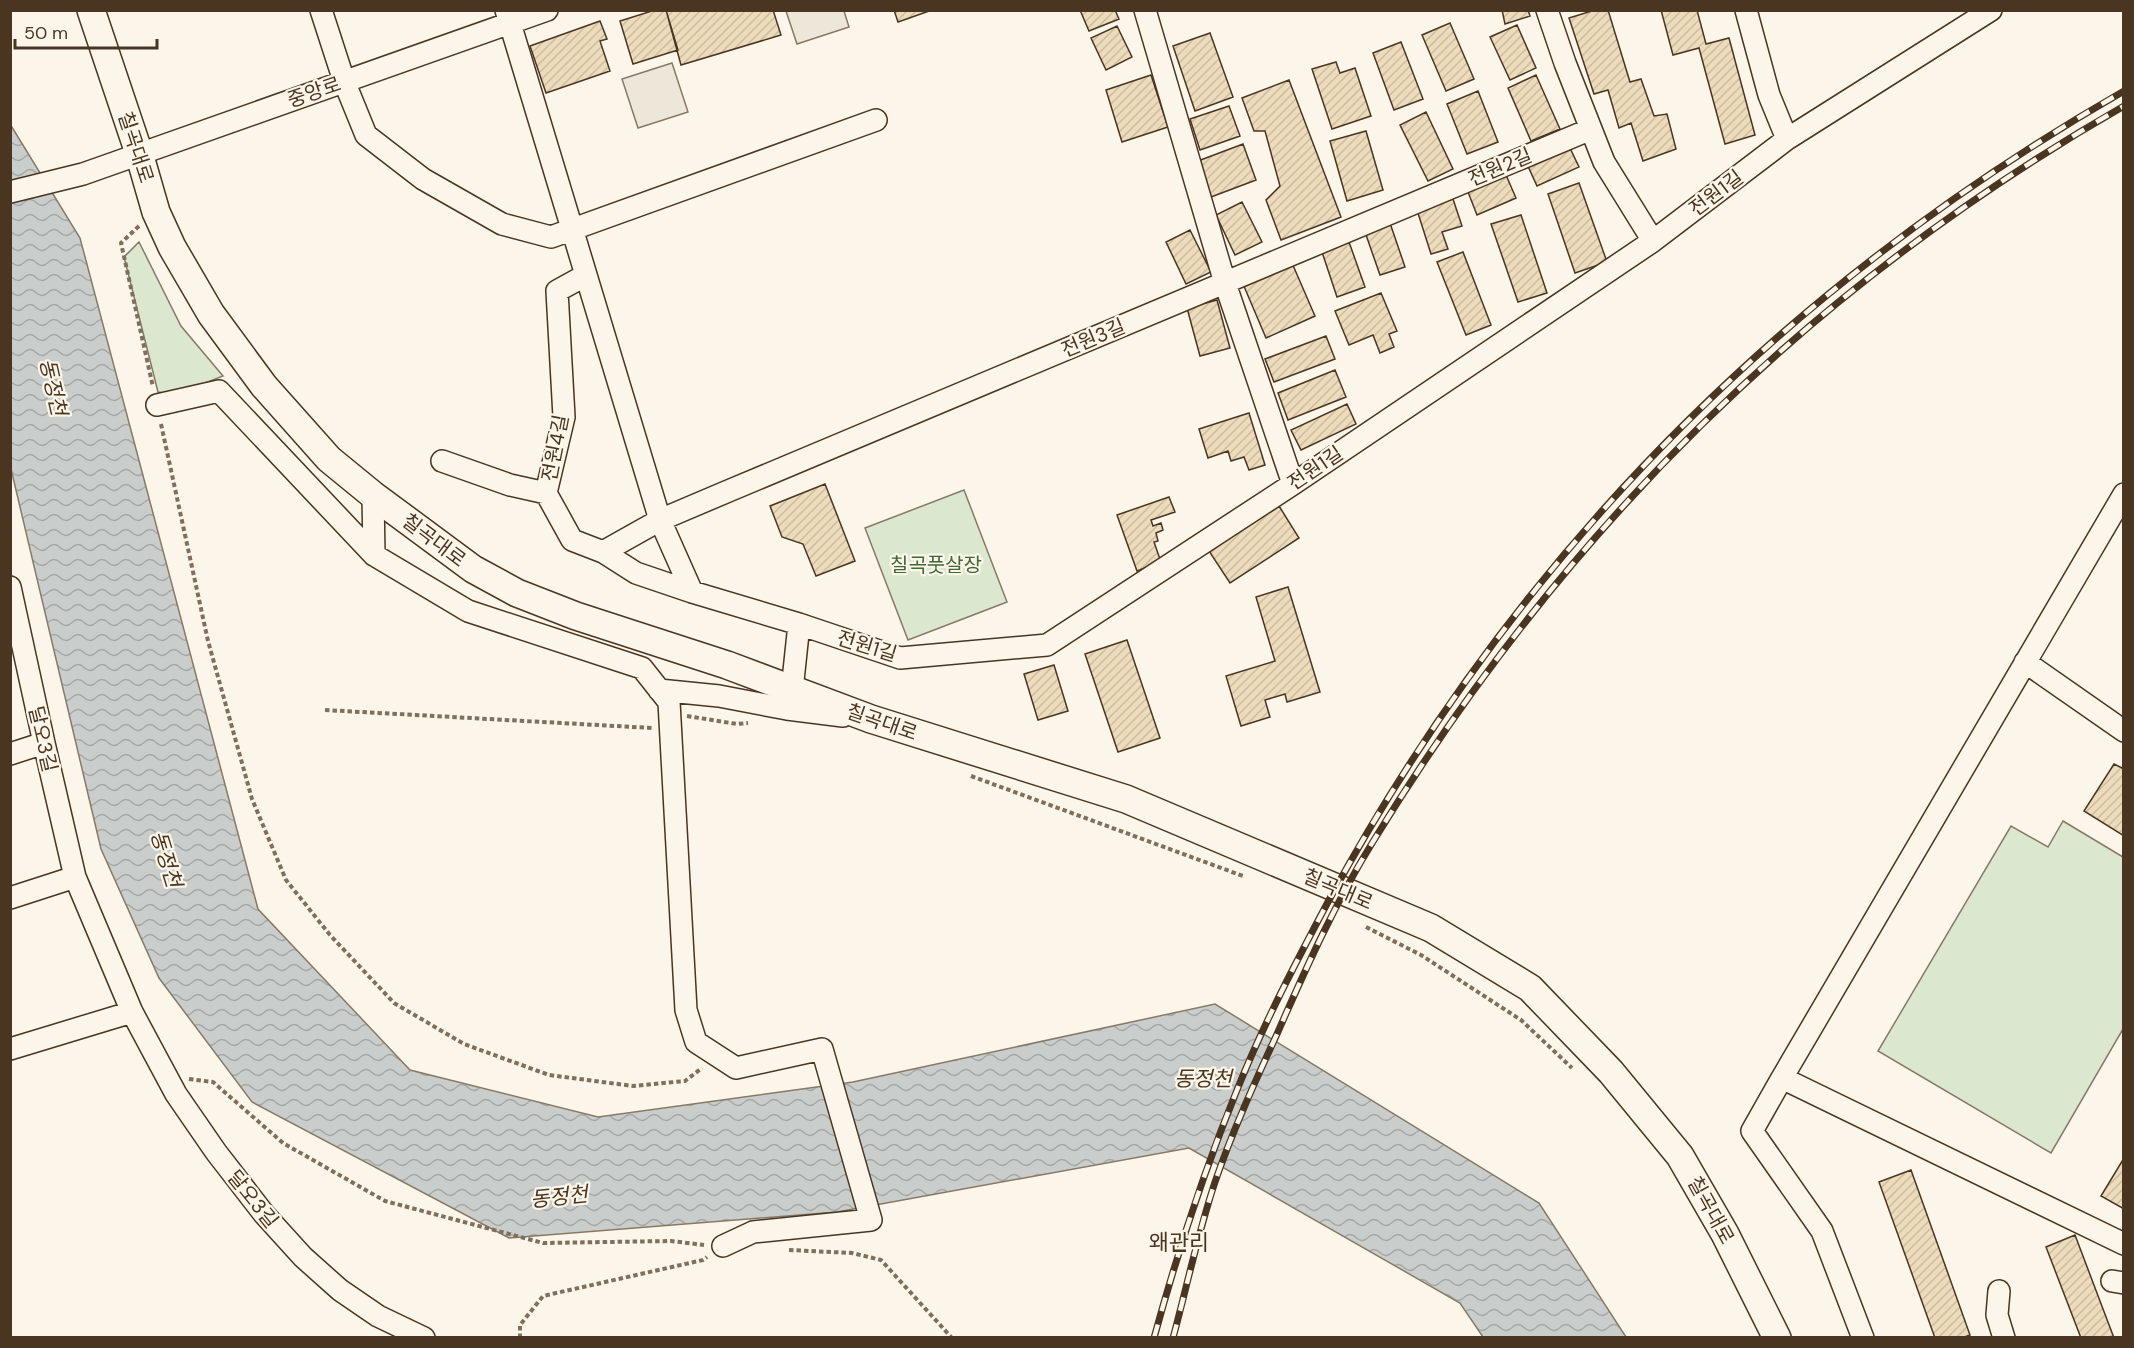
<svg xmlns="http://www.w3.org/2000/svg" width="2134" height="1348" font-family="'DM Sans','Noto Sans KR',sans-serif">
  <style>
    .park { fill: #dce7d0; stroke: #887966; stroke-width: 1.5 }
    .parking { fill: #ede7d9; stroke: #887966; stroke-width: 1.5 }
    .water { fill: url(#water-waves); stroke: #887966; stroke-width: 1.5 }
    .building { fill: url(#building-hatch); stroke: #4a3520; stroke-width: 1.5 }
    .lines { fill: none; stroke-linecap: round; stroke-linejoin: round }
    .minor-casing { stroke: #4a3520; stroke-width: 24 }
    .major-casing { stroke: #4a3520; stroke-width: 30 }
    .path { stroke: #7f6f5c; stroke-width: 4; stroke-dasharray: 4.5 3; stroke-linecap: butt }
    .minor { stroke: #fbf6e9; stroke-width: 21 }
    .major { stroke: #fbf6e9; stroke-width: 27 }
    .rail-casing { stroke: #4a3520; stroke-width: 7 }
    .rail { stroke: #fbf6e9; stroke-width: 4.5; stroke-dasharray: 14; stroke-linecap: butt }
    .labels { text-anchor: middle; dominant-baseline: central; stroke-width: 4.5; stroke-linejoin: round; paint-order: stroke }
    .street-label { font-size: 20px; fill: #4a3520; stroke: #fbf6e9 }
    .park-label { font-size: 20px; fill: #436837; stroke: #fbf6e9 }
    .water-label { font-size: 21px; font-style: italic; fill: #4a3520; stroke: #fbf6e9 }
    .quarter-label { font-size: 22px; fill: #4a3520; stroke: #fbf6e9 }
  </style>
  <defs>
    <pattern id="water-waves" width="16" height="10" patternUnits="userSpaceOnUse" patternTransform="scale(1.5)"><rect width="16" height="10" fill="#c9cecd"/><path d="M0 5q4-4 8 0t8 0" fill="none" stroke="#a5a8a6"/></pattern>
    <pattern id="building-hatch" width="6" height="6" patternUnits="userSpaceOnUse" patternTransform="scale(1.5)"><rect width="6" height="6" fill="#ecdcbc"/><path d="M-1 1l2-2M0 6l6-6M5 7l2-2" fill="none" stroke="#ccbda1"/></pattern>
  </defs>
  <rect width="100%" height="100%" fill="#fbf6e9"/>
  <path class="park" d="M139,242L181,326L223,376L175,395L158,392L124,257Z
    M964,490L1007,602L908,640L865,528Z
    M2063,821L2123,857V1029L2051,1153L1878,1051L2011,826L2048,847Z"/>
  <path class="parking" d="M786,11H844L849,27L797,44Z
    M672,63L688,112L638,128L622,79Z"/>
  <path class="water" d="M10,124L80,238L258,909L410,1070L598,1117L853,1082L1215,1004L1539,1203L1626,1337H1483L1460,1303L1189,1148L837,1212L509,1238L252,1102L159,978L101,849L11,469Z"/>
  <path class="building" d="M655,10H666L678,50L633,64L620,21Z
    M666,10H773L781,35L681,65Z
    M894,10H932L898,22Z
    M1080,10H1115L1119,19L1089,31Z
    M1502,10H1528L1530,16L1505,24Z
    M1595,10H1608L1630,82L1641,79L1654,116L1667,114L1676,149L1643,161L1631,123L1619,128L1608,90L1594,94L1569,18Z
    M1661,10H1697L1706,44L1729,38L1755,135L1725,144L1699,48L1673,55Z
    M600,21L607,39L600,41L610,71L546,93L530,46Z
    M1450,23L1474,79L1446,91L1422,35Z
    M1517,25L1536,68L1510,80L1490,37Z
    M1117,26L1132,57L1106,70L1091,38Z
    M1210,33L1233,97L1195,111L1173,46Z
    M1401,42L1423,99L1394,110L1373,53Z
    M1336,62L1340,73L1355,68L1371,116L1332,129L1312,69Z
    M1151,75L1168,127L1122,142L1106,90Z
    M1536,75L1560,129L1531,141L1508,88Z
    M1289,80L1341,217L1281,240L1266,200L1280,186L1265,131H1254L1242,98Z
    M1478,91L1498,142L1467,154L1447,104Z
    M1229,106L1240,136L1200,150L1190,119Z
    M1426,112L1453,169L1428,181L1400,125Z
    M1366,131L1383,190L1347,201L1330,141Z
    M1243,144L1256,180L1211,197L1198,161Z
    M1568,144L1579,167L1537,186L1527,164Z
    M1506,175L1516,198L1477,215L1468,192Z
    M1579,183L1607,262L1575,273L1548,194Z
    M1453,199L1462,226L1442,232L1448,249L1431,254L1417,210Z
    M1242,202L1262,242L1235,255L1216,215Z
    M1521,215L1547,293L1518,302L1491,224Z
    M1390,223L1405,267L1380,275L1365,232Z
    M1190,230L1211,272L1186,284L1166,242Z
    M1349,242L1365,287L1337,297L1322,252Z
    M1463,252L1491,325L1466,335L1437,262Z
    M1292,263L1315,316L1266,338L1243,284Z
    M1381,293L1397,331L1389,334L1394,347L1380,353L1373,335L1349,345L1335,311Z
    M1217,300L1230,348L1200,356L1187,308Z
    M1326,336L1335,359L1274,382L1265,359Z
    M1335,370L1346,397L1288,420L1278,393Z
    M1347,404L1356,424L1301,450L1291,430Z
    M1249,413L1265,465L1249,470L1244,457L1231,461L1228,451L1208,458L1199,429Z
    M825,484L855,561L816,576L803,544L782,537L770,506Z
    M1169,497L1175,512L1151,520L1153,526L1161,523L1163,530L1156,533L1158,541L1154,542L1161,562L1137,571L1117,515Z
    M1279,506L1299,538L1230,583L1209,551Z
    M1288,587L1320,692L1287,702L1285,694L1265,700L1270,717L1241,726L1226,676L1275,661L1256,597Z
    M1127,640L1160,738L1118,752L1085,654Z
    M1054,665L1068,711L1038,720L1024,674Z
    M2114,764L2124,769V836L2084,811Z
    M2124,1158V1209L2101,1196Z
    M1911,1170L1970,1335L1962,1338H1935L1879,1182Z
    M2075,1235L2114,1338H2081L2046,1247Z"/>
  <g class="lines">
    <g class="minor-casing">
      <path id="minor" d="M321,10L344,81L366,135L423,179L502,224L551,237L876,120
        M506,10L660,520L692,592
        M1145,10L1225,283L1293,484
        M1547,10L1565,63L1604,162L1653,241
        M1746,10L1769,95L1787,139
        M10,192L83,174L547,10
        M157,405L219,391L374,555L468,611L642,668L669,702L686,1010L696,1042L736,1068L822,1049L871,1220L753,1232L723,1246
        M442,461L510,485L546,493L564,417L557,291L586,275
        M546,493L572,540L603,552L636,573L692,592L799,624L792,690
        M373,495L374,555
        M603,552L660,520L726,492L1591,129
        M10,587L44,743L75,877L132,1012L176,1094L216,1152L264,1214L303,1257L340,1290L378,1316L424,1338
        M799,624L900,658L1047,645L1293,484L1653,241L1787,139L1991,10
        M2025,662L2124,731
        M659,690L719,696L787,709L843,716
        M10,754L44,743
        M10,898L75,877
        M10,1049L132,1012
        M1782,1078L2124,494
        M2112,1281L2124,1283
        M1999,1291L1997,1315L2004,1338
        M1863,1338L1822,1231L1752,1131L1782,1078L2124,1244"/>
    </g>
    <g class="major-casing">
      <path id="major" d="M91,10L139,153L156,212L172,247L211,314L264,386L329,459L373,495L473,569L517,593L576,616L727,665L871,719L1126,799L1431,928L1530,988L1611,1072L1680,1156L1725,1234L1777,1338"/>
    </g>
    <path class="path" d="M139,226L121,243L153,387
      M161,424L208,641L252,799L286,880L330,935L394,1003L464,1044L549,1075L633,1086L685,1081L702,1068
      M325,710L652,728
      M687,716L737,724L748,723
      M971,776L1243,876
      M1366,927L1421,955L1521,1020L1572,1068
      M189,1079L213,1082L283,1143L385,1201L543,1243L671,1241L704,1245
      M789,1250L852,1253L881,1260L952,1338
      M520,1338V1325L543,1296L703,1260L707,1257"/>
    <use href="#minor" class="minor"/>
    <use href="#major" class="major"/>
    <g class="rail-casing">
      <path id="rail" d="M1154,1338C1177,1254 1204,1171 1237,1090C1263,1025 1296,962 1329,900C1516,556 1784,286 2124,91
        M1173,1338C1187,1286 1198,1233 1215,1182C1232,1132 1255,1082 1277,1034C1306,968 1336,901 1374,840C1564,530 1808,287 2124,106"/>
    </g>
    <use href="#rail" class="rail"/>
  </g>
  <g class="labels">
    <g class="street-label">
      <text transform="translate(314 92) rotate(-19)">중앙로</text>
      <text transform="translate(136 147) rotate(72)">칠곡대로</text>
      <text transform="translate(1500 167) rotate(-23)">전원2길</text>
      <text transform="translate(1716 193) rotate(-37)">전원1길</text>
      <text transform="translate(1093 338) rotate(-23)">전원3길</text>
      <text transform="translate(555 448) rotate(-79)">전원4길</text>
      <text transform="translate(1315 468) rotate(-34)">전원1길</text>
      <text transform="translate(434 540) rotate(37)">칠곡대로</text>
      <text transform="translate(867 646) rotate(17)">전원1길</text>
      <text transform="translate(882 722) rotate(19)">칠곡대로</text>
      <text transform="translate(43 739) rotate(77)">달오3길</text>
      <text transform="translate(1338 889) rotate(23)">칠곡대로</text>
      <text transform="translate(253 1199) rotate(51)">달오3길</text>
      <text transform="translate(1711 1210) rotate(61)">칠곡대로</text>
    </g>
    <g class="park-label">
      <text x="936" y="565">칠곡풋살장</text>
    </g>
    <g class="water-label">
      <text transform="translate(53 387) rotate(77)">동정천</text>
      <text transform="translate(166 859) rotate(73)">동정천</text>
      <text x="1203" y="1079">동정천</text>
      <text transform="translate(559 1197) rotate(-6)">동정천</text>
    </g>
    <g class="quarter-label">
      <text x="1179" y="1242">왜관리</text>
    </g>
  </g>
  <rect width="2134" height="1348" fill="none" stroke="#4a3520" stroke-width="24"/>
  <path d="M15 39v9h142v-9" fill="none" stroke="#4a3520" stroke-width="3"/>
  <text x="24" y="39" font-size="18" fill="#4a3520" stroke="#fbf6e9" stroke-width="4.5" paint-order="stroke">50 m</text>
</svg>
